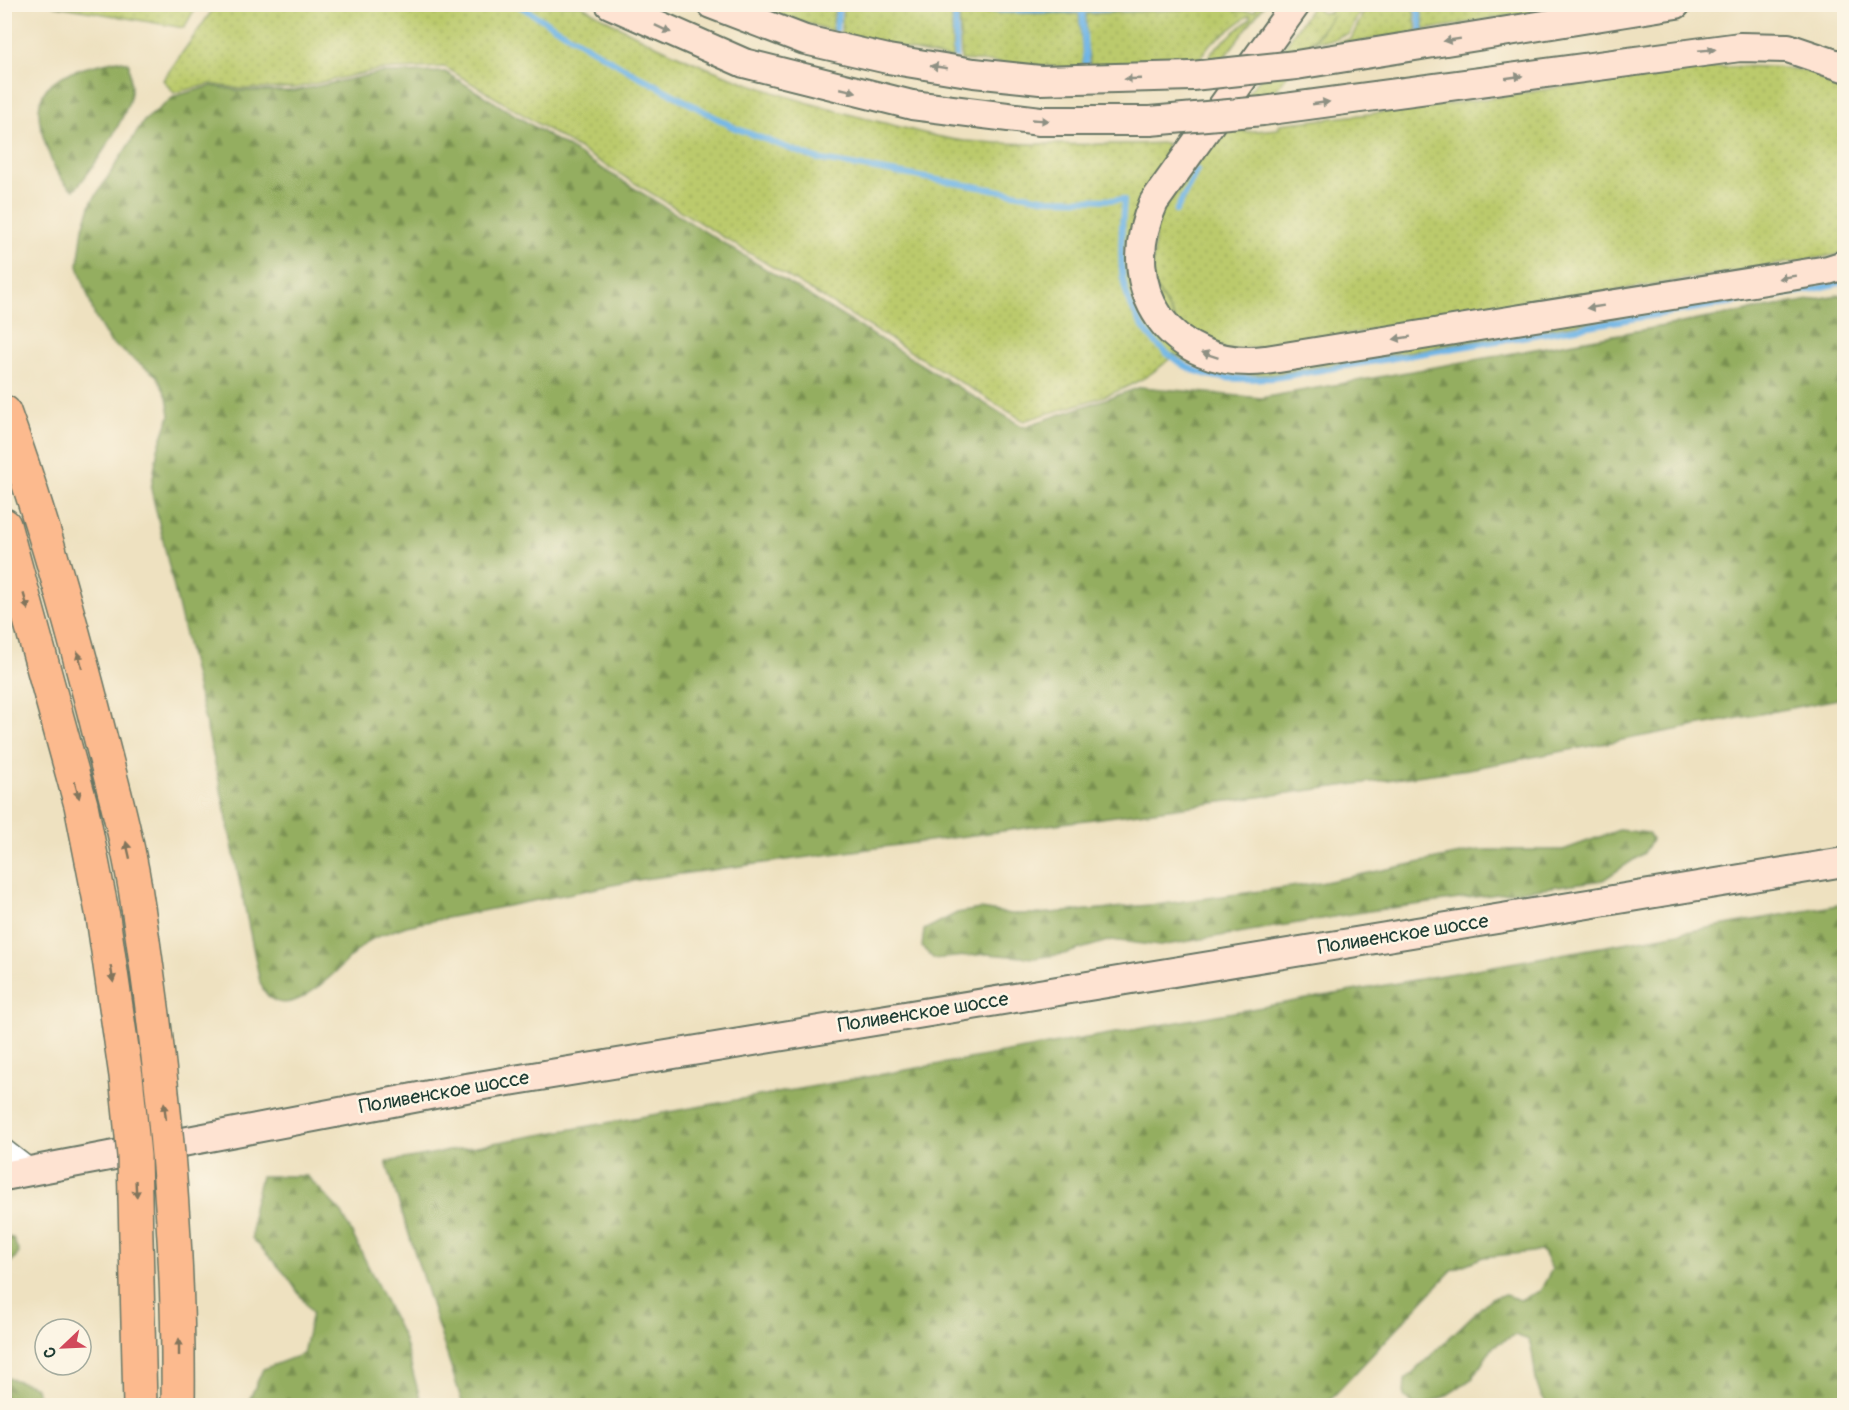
<svg xmlns="http://www.w3.org/2000/svg" width="1849" height="1410" font-family="Pangolin,sans-serif">
  <style>
    .grass { fill: url(#grass-dots); stroke: #6d8450; stroke-width: 1.5 }
    .forest { fill: url(#forest-firs); stroke: #5a764a; stroke-width: 1.5 }
    .lines { fill: none; stroke-linecap: round; stroke-linejoin: round }
    .stream { stroke: #70b5e6; stroke-width: 6 }
    .street-casing { stroke: #677665; stroke-width: 24 }
    .secondary-casing { stroke: #677665; stroke-width: 32 }
    .highway-casing { stroke: #677665; stroke-width: 36 }
    .street { stroke: #fff; stroke-width: 21 }
    .secondary { stroke: #fee3d2; stroke-width: 28 }
    .highway { stroke: #fcba8e; stroke-width: 33 }
    .secondary-bridge-casing { stroke: #677665; stroke-width: 32; stroke-linecap: butt }
    .highway-bridge-casing { stroke: #677665; stroke-width: 36; stroke-linecap: butt }
    .secondary-bridge { stroke: #fee3d2; stroke-width: 28 }
    .highway-bridge { stroke: #fcba8e; stroke-width: 33 }
    .oneway { fill: #8e9083 }
    .oneway2 { fill: #82755c }
    .labels { text-anchor: middle; dominant-baseline: central; stroke-width: 5; stroke-linejoin: round; paint-order: stroke }
    .street-label { font-size: 20px; fill: #1f3d34; stroke: #fcf5e5 }
  </style>
  <defs>
    <pattern id="grass-dots" width="8" height="8" patternUnits="userSpaceOnUse" patternTransform="scale(1.5)"><rect width="8" height="8" fill="#bbca6c"/><path d="M2 2h.1M6 6h.1" fill="none" stroke="#a0ae5e" stroke-width="1.8" stroke-linecap="round"/></pattern>
    <pattern id="forest-firs" width="22" height="20" patternUnits="userSpaceOnUse" patternTransform="scale(1.5)"><rect width="22" height="20" fill="#94ae60"/><path d="M5 1l3.5 6h-7zM16 11l3.5 6h-7z" fill="#788f50"/></pattern>
  </defs>
  <rect width="100%" height="100%" fill="#fcf5e5"/>
  <filter id="ink" filterUnits="userSpaceOnUse"><feTurbulence type="fractalNoise" baseFrequency=".0167" numOctaves="2"/><feDisplacementMap in="SourceGraphic" scale="12" xChannelSelector="R" yChannelSelector="G"/><feConvolveMatrix kernelMatrix="1 2 1 2 8 2 1 2 1" color-interpolation-filters="sRGB"/></filter>
  <filter id="wash" filterUnits="userSpaceOnUse"><feTurbulence type="fractalNoise" baseFrequency=".008" numOctaves="4" result="noise"/><feDisplacementMap in="SourceGraphic" scale="24" xChannelSelector="R" yChannelSelector="G"/><feGaussianBlur stdDeviation="1.35" result="paint"/><feColorMatrix in="noise" values="0 0 0 0 0 0 0 0 0 0 0 0 0 0 0 0 0 1.4 0 .05"/><feComposite in="paint" operator="in"/></filter>
  <g filter="url(#wash)">
    <rect width="100%" height="100%" fill="#eee1c0"/>
    <path class="grass" d="M52,5H197L184,28Z
      M216,5H581C678,63 775,97 884,123C910,129 937,138 964,141C1032,146 1099,145 1167,143C1166,161 1158,165 1151,181C1141,201 1136,223 1131,245L1200,361L1708,302L1274,374C1233,376 1210,375 1174,354C1137,394 1075,404 1024,421L445,67L379,70L295,88L241,89L211,84L174,93L163,80Z
      M747,5H835L832,31Z
      M843,5H903L952,11V59L841,35Z
      M930,5H1172C1091,9 1011,10 930,5Z
      M1256,5H1264L1223,59L1205,62L1213,50L1251,18L1249,15L1209,45L1197,63L1091,68L1086,43V14L1236,7V11H1255Z
      M1313,5H1326L1320,6L1319,12L1330,13L1332,5H1363L1349,34L1339,36L1337,39L1314,42L1332,16L1244,132L1278,129L1280,124C1353,116 1425,108 1497,97C1592,84 1756,46 1844,81V251L1836,255L1268,347L1227,350L1178,326L1151,279L1157,219L1216,134L1285,46Z
      M1367,5H1413L1417,32L1339,45L1340,41L1351,39Z
      M1420,5H1558L1556,8L1425,30Z
      M959,12L1079,14L1084,69L961,60Z"/>
    <path class="forest" d="M118,60L129,63C129,73 131,83 131,92C128,117 91,172 74,190C58,180 52,164 46,145C22,79 64,72 118,60Z
      M445,72L1023,427L1141,387L1261,398L1844,294V698L1469,769L643,879L406,926C394,931 378,935 367,942C344,960 282,1040 260,982L220,785L151,489L158,449L170,415L167,397L157,376L110,342L95,317L78,266L83,228L91,203L144,121L175,96L212,86L241,91H295L379,73Z
      M1619,830L1648,833L1652,840L1644,853L1603,880L1369,911L1160,946L1111,940L1064,954L1034,958L987,954L934,959L922,947L924,930L957,913L980,909L1011,914H1038L1163,904L1320,883L1480,850H1563Z
      M1844,904V1405H1549C1530,1386 1538,1366 1529,1340L1515,1335L1493,1346L1473,1378L1444,1397L1425,1405L1415,1406L1404,1396L1405,1380L1491,1298L1505,1295L1520,1300L1540,1291L1552,1269L1542,1251L1483,1257L1452,1270L1325,1405H463L386,1162Z
      M261,1176H307L342,1213L403,1337L422,1405H247L263,1369L303,1354L312,1313L287,1276L252,1238L253,1208Z
      M5,1237L13,1238L19,1253L5,1269Z
      M5,1377L35,1386L42,1405H5Z"/>
    <g class="lines">
      <path class="stream" d="M516,4L624,68L735,128L817,159L1048,199L1124,200C1122,223 1120,247 1122,270C1126,317 1162,362 1208,375C1229,380 1251,379 1273,378L1814,289L1844,282
        M922,4L1002,10H1082L1197,4
        M1417,4L1422,34
        M1562,4L1563,10
        M955,8L956,56
        M1082,10L1086,66
        M836,30L839,4
        M1176,211L1197,170"/>
    </g>
  </g>
  <g filter="url(#ink)">
    <g class="lines">
      <g class="street-casing">
        <path id="street" d="M4,1150L31,1171"/>
      </g>
      <g class="secondary-casing">
        <path id="secondary" d="M610,4L744,63L912,105L1040,121H1150
          M711,4L805,40L888,59L974,73L1040,80L1192,76
          M1296,4L1154,202C1114,288 1171,371 1266,360L1828,270L1844,265
          M1296,65L1676,4
          M1263,111L1740,47L1788,48L1844,67
          M4,1176L466,1088L1844,862"/>
      </g>
      <g class="highway-casing">
        <path id="highway" d="M4,412C40,510 68,611 94,712C110,777 129,841 138,907
          M4,525L81,805L103,917"/>
      </g>
      <use href="#street" class="street"/>
      <use href="#secondary" class="secondary"/>
      <use href="#highway" class="highway"/>
      <g class="secondary-bridge-casing">
        <path id="secondary-bridge" d="M1192,76L1296,65
          M1150,121L1263,111"/>
      </g>
      <g class="highway-bridge-casing">
        <path id="highway-bridge" d="M138,907C163,1073 180,1238 178,1406
          M103,917L126,1076L134,1156L140,1406"/>
      </g>
      <use href="#secondary-bridge" class="secondary-bridge"/>
      <use href="#highway-bridge" class="highway-bridge"/>
    </g>
    <defs><path id="oneway-solid" d="M-6-.8H1V-3.2L6.5 0L1 3.2V.8H-6Z" transform="scale(1.5)"/></defs>
    <g class="oneway">
      <use href="#oneway-solid" transform="translate(663 29) rotate(25)"/>
      <use href="#oneway-solid" transform="translate(1452 40) rotate(171)"/>
      <use href="#oneway-solid" transform="translate(1707 50) rotate(-5)"/>
      <use href="#oneway-solid" transform="translate(939 67) rotate(-171)"/>
      <use href="#oneway-solid" transform="translate(1514 77) rotate(-8)"/>
      <use href="#oneway-solid" transform="translate(1133 79) rotate(178)"/>
      <use href="#oneway-solid" transform="translate(848 90) rotate(13)"/>
      <use href="#oneway-solid" transform="translate(1321 103) rotate(-8)"/>
      <use href="#oneway-solid" transform="translate(1040 120) rotate(3)"/>
      <use href="#oneway-solid" transform="translate(1787 277) rotate(171)"/>
      <use href="#oneway-solid" transform="translate(1595 307) rotate(171)"/>
      <use href="#oneway-solid" transform="translate(1402 338) rotate(171)"/>
      <use href="#oneway-solid" transform="translate(1210 355) rotate(-161)"/>
    </g>
    <g class="oneway2">
      <use href="#oneway-solid" transform="translate(26 602) rotate(74)"/>
      <use href="#oneway-solid" transform="translate(80 660) rotate(-105)"/>
      <use href="#oneway-solid" transform="translate(77 790) rotate(75)"/>
      <use href="#oneway-solid" transform="translate(128 850) rotate(-103)"/>
      <use href="#oneway-solid" transform="translate(112 974) rotate(81)"/>
      <use href="#oneway-solid" transform="translate(165 1111) rotate(-96)"/>
      <use href="#oneway-solid" transform="translate(136 1189) rotate(87)"/>
      <use href="#oneway-solid" transform="translate(179 1347) rotate(-90)"/>
    </g>
  </g>
  <g class="labels">
    <g class="street-label">
      <text transform="translate(1403 934) rotate(-9)">Поливенское шоссе</text>
      <text transform="translate(923 1012) rotate(-9)">Поливенское шоссе</text>
      <text transform="translate(444 1092) rotate(-10)">Поливенское шоссе</text>
    </g>
  </g>
  <rect width="1849" height="1410" fill="none" stroke="#fcf5e5" stroke-width="24"/>
  <g transform="translate(63 1347) rotate(247)"><circle r="28" fill="#fcf5e5" stroke="#a4ab9e" stroke-width="1.5"/>
  <path d="M0-4.5L10 22L0 15L-10 22Z" fill="#d1495b"/>
  <text y="-9" font-size="16" font-weight="bold" text-anchor="middle" fill="#1f3d34">С</text>
  </g>
</svg>
